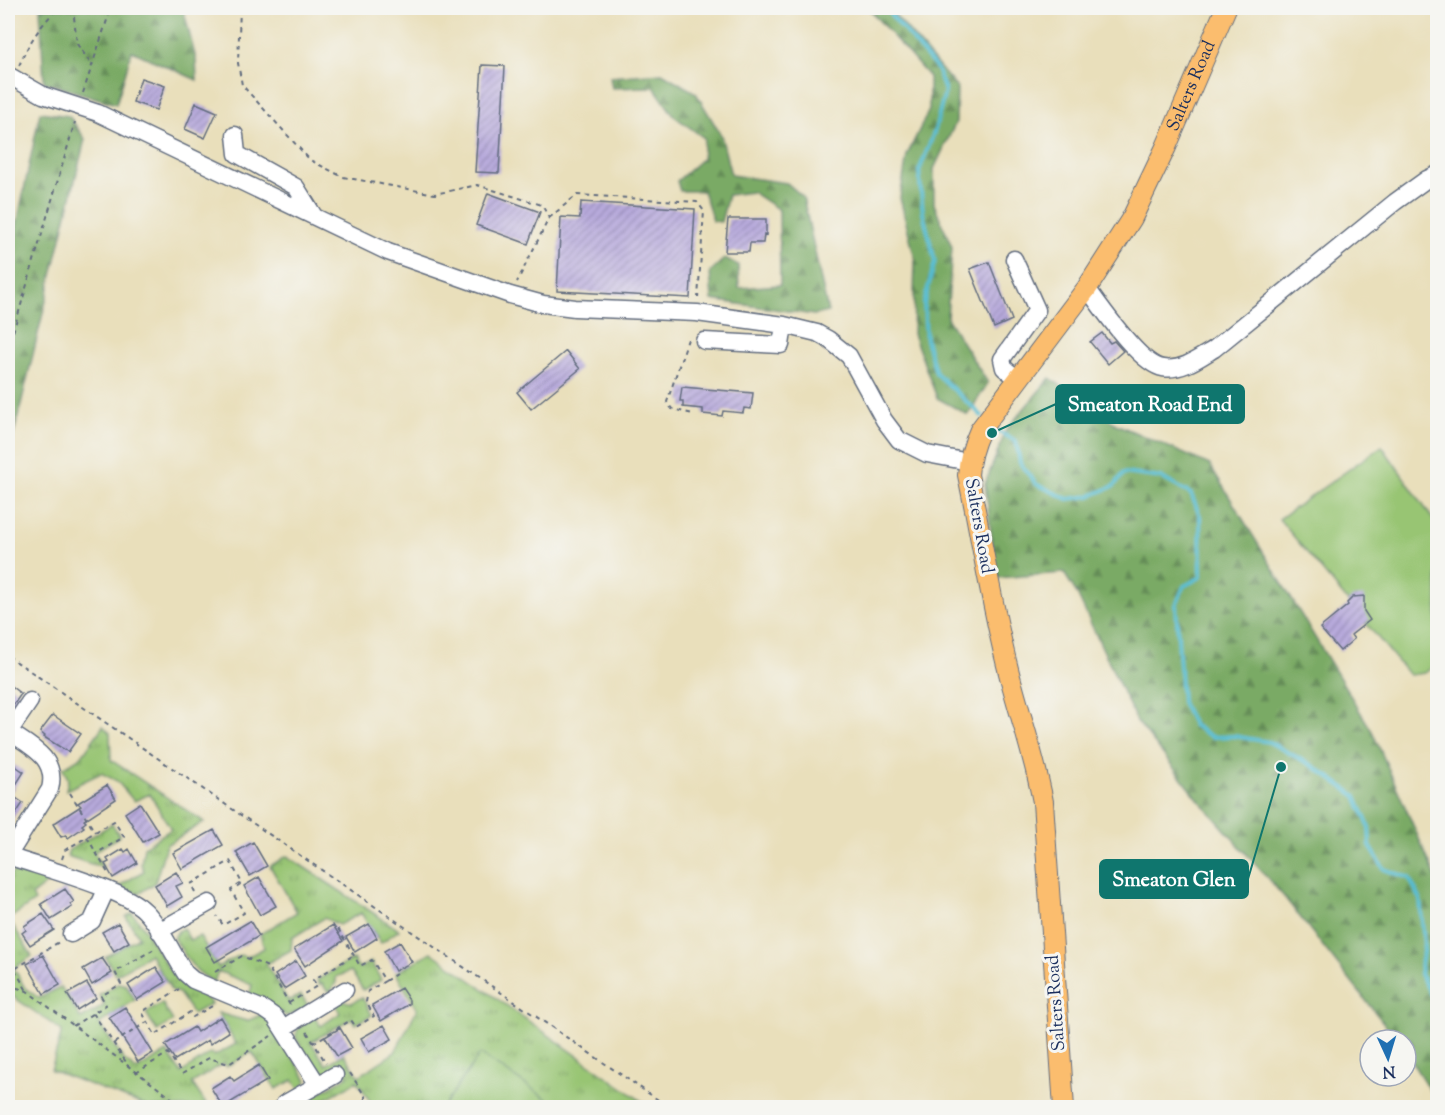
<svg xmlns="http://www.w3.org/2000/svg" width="1445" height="1115" font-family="'Sorts Mill Goudy',serif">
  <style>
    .grass { fill: url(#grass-tufts); stroke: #5a7a68; stroke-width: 1.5 }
    .forest { fill: url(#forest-firs); stroke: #4a6c62; stroke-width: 1.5 }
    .garden { fill: #98c573; stroke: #5a7a68; stroke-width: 1.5 }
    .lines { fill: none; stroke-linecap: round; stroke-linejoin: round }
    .stream { stroke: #54bcd2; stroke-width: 4 }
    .building { fill: url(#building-hatch) }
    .minor-casing { stroke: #636d7f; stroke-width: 19 }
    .major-casing { stroke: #636d7f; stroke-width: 22 }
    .path { stroke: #636d7f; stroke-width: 2; stroke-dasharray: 4.5 4.5; stroke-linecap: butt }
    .minor { stroke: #fff; stroke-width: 16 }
    .major { stroke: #fbbd6e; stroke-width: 20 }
    .minor-bridge-casing { stroke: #636d7f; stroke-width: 19; stroke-linecap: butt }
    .minor-bridge { stroke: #fff; stroke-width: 16 }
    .labels { text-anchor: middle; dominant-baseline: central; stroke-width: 6; stroke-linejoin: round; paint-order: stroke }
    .street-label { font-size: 18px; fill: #1b2f5e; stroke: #f6f6f2 }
    .leader { fill: none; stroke: #0f766e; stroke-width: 2 }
    .callout-dot { fill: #0f766e; stroke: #f6f6f2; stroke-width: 2 }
    .callout { fill: #0f766e; stroke: #0f766e; stroke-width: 2 }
    .callout-label { font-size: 20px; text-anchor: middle; font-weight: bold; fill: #fff }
  </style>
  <defs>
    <pattern id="grass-tufts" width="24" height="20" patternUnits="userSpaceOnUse" patternTransform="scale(1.5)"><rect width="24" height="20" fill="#98c573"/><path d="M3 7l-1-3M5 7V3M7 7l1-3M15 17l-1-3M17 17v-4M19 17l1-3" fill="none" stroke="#7ba062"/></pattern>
    <pattern id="forest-firs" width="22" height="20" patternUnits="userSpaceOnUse" patternTransform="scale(1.5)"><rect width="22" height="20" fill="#7aaa65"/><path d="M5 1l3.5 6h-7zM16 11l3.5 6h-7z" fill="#638b56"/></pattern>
    <pattern id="building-hatch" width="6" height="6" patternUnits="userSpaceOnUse" patternTransform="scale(1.5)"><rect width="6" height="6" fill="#b8aadc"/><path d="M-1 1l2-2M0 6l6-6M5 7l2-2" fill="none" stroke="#958bb6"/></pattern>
  </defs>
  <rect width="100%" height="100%" fill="#f6f6f2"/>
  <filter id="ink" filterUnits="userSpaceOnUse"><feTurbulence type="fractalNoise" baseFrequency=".0167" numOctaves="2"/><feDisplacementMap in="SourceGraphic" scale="12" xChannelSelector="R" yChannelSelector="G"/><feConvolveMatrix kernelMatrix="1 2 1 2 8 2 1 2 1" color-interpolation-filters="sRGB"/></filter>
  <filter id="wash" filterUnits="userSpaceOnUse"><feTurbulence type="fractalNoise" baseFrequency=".008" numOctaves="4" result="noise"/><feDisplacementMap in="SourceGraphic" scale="24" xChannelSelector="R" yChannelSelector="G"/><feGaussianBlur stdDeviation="1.35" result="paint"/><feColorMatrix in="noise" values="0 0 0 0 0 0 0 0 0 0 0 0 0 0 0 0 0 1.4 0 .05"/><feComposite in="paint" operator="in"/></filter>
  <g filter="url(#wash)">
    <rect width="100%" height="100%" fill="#e9dfbb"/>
    <path class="grass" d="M103,726L110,733L111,760L204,822L166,845L155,883L138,894L119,886L144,871L141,864L144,847L171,829L150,794L134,801L117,781L101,773L66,790L68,779L63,768L81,757Z
      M112,824L120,836L94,852L103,868L67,856L69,850Z
      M287,856L399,930L381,943L361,913L339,925L324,918L292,938L291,950L266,964L288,1001L301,995L307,1004L306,1008L287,1016L249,996L252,985L218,971L214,982C192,971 187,958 174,938L178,931L183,928L190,940L200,936L218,967L240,955L247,957L264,948L260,934L297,912L270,866Z
      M14,872H23L50,881L32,895L35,901L9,919L32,956L14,968L25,988L39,998L61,987L81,1019L105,1005L99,995L119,983L126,985L135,1000L99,1024L124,1060L136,1070L167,1052L181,1073L211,1053L214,1056L236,1044L218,1013L247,1021L263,1014L272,1023L307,1080L300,1090L293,1080L276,1089L252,1052L226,1067L224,1063L192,1083L208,1107H149L51,1070L62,1031L8,993V876Z
      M132,913C153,935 162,967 184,986C193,994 205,993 211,1004L193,1014L179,993L172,991L150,954L116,975L105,957L139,937L126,917Z
      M431,952L650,1107H367L370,1101L357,1081L316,1104L317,1107H309L307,1100L348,1076L341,1066L327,1073L317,1071L296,1038C295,1027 305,1023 314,1017L321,1026L340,1013L336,1006L337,1002L341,1000L352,1003L362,997L372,1015L356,1024L352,1018L311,1042L326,1065L344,1054L359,1076L395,1052L417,1009L396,973Z
      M353,959L359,968L371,962L381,980L363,990L351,971L336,977V982L331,991H327L322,983L319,985L317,980Z
      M162,1003L173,1021L157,1031L146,1013Z"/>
    <path class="forest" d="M40,8H183L196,59L197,80L132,51L116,104L44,82Z
      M868,8H889L957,88L956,122L934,169V204L952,247L947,318L988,383L968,415L937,398L913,334L915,259L900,198L907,155L929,110V77Z
      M662,73L696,93L721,135L731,175L787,183L803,197L828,312L814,315L712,300L710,272L725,258L738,265L739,288L780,285L779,210L752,192L728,195L721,222L713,221L703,191H680L677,181L702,159L704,138L674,116L654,87L612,88L610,77Z
      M40,112L69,116L85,139L8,458V267Z
      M1050,378L1116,424L1210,465L1372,731L1437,880V1102L1406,1053V1040H1397L1285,898L1199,800L1136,720L1076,592L1064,573L997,578L985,484L1006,430Z"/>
    <path class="garden" d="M1382,446L1437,525V663L1425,673L1409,675L1279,519Z
      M480,1054L559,1107H443Z"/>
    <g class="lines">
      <path class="stream" d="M885,8L937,69L945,91L935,130L919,171L923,213L935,261L924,303L926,340L936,373L982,416
        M991,425L997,431L1016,441L1020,463L1036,484L1068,499L1090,496L1114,486L1124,473L1162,478L1191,494L1200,516L1201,577L1184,586L1176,605L1182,702L1193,725L1212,737L1234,736L1269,742L1313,766L1356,796L1369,827L1370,846L1384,869L1409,878L1420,898L1424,944L1420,974L1438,1007"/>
    </g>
    <g id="blocks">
      <path class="building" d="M482,65L505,66L499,173L475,172Z
        M141,78L165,86L156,110L133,102Z
        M196,103L217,112L205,138L185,129Z
        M488,193L540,212L528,244L476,225Z
        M581,202L695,209L690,298L557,291L561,217L580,218Z
        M728,219H766V235L764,234L763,243H750L749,252H725Z
        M989,262L1012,320L994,328L970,269Z
        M1102,333L1110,343L1114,341L1123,351L1108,364L1090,342Z
        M566,351L580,369L531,409L517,392Z
        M682,387L753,393L751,409L744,408L743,413L723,411L722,416L703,414V409L683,407V401H680Z
        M1364,596V611L1370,620L1351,635L1354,639L1340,651L1320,628L1348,605L1347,603L1353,597Z
        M8,684L21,694L8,713Z
        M53,715L81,734L68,752L44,737L45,736L40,732Z
        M8,761L24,772L10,794L23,803L8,826Z
        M107,785L116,799L84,820L86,822L82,825L84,827L68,838L66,835L61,837L53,824L81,806L78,803Z
        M140,803L159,833L143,842L125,813Z
        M214,830L223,845L182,869L173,853Z
        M253,842L267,866L250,876L236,852Z
        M123,849L125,852L129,849L137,863L113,878L105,864L109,862L107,859Z
        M176,872L183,883L176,886L182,897L167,906L155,885Z
        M259,877L276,906L260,915L244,886Z
        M65,889L74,902L70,904L72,907L51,920L41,904Z
        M43,914L54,930L30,945L22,933L26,930L24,926Z
        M250,921L259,936L215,962L206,947Z
        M118,923L129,942L114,951L102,932Z
        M369,924L377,938L355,952L346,937Z
        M333,925L343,941L305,966L294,949Z
        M400,942L412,962L395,971L384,951Z
        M43,955L60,985L44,994L27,964Z
        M102,958L112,973L92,985L83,969Z
        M296,961L305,976L284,989L275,975Z
        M156,967L166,982L137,1000L128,985Z
        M87,983L96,998L77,1010L67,994Z
        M401,988L409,1000V1004L381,1021L372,1005Z
        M125,1007L153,1053L138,1062L109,1017Z
        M220,1017L229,1032L210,1044L208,1040L175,1060L165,1045L194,1027L197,1032Z
        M384,1025L392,1039L369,1052L361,1038Z
        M340,1028L352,1048L337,1056L325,1037Z
        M259,1065L268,1080L223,1107L211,1088L230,1076L234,1081Z"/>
    </g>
  </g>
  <g filter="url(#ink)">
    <use href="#blocks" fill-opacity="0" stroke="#636d7f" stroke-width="1.5"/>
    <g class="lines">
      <g class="minor-casing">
        <path id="minor" d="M8,75L43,95
          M98,113L388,252L510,295L543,304L575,308L697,313L784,325L817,333L828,339L849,356L884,420L899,440L927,454L969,462
          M235,135L237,154L296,187L314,216
          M1014,259L1037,310L1002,359L1004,368L1018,379
          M1087,288C1101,307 1140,365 1163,368C1182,371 1199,358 1214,349L1395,202L1427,179L1438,174
          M704,341L781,345L784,325
          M8,731C30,746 58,758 50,789L8,856
          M9,732L30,701
          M8,856C39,867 124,889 145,911C161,927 173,954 185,973L193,980L265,1010L275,1017L318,1085
          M159,931L209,903
          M71,934L92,921L106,890
          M283,1028L345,990
          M284,1104L335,1075"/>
      </g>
      <g class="major-casing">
        <g id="major">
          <path id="s1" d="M1064,1108L1043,802C1035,758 1020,716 1009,673C992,608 982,541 968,475C969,458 973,445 980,430L1087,288L1132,218L1166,147L1226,8"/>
        </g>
      </g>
      <path class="path" d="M73,8L77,44L92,65
        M240,8L238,63L242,85L310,160L343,177L435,194L477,185L542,205L549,218L517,282
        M19,66C28,43 41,25 58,8
        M83,93L111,8
        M549,218L577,195L697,202L704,211L698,298
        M688,339L667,402L672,409L693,414
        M8,349L75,122
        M8,656L670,1108
        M70,793L95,832
        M87,837L108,873
        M62,859L65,850L114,821L124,837L97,853
        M195,892L191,884L230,861L242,883L231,890L244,913L223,925L217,916
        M15,970L27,991
        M215,972L242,956L268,967L291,1007
        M8,973L59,942
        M385,981L396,974
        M8,985L27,991L185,1108
        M179,989L142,1012L155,1035L190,1012L193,1017L214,1005
        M289,1003L317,986L313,980L354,955
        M93,1013L130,1068
        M73,1026L106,1005L101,996L121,984L115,972L156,948
        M307,1032L326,1063
        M114,1043L147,1022
        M313,1043L351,1020L356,1027L374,1016L366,1002L368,991L385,981L372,960L360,966L336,925
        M136,1073L168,1053L182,1074L209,1058L229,1064L271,1036
        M350,1073L365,1096V1108"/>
      <use href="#minor" class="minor"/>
      <use href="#major" class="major"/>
      <g class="minor-bridge-casing">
        <path id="minor-bridge" d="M43,95L98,113"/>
      </g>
      <use href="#minor-bridge" class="minor-bridge"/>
    </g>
  </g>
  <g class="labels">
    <g class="street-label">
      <text stroke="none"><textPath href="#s1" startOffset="1095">Salters Road</textPath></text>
      <text transform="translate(978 526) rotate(80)">Salters Road</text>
      <text transform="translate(1057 1003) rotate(-94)">Salters Road</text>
    </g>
  </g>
  <path class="leader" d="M992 433L1056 404M1281 767L1248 879"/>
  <g class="callout-dot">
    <circle cx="992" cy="433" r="6"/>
    <circle cx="1281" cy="767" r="6"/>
  </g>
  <g class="callout">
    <rect x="1056" y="385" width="188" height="38" rx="6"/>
    <rect x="1100" y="860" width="148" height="38" rx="6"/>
  </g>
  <g class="callout-label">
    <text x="1150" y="411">Smeaton Road End</text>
    <text x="1174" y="886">Smeaton Glen</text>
  </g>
  <rect width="1445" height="1115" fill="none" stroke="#f6f6f2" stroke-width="30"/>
  <g transform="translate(1388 1058) rotate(176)"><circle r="28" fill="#f6f6f2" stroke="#9ea6b7" stroke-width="1.5"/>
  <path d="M0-4.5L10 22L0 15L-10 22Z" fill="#1f6fb2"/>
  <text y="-9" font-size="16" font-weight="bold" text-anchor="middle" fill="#1b2f5e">N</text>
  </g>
</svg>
